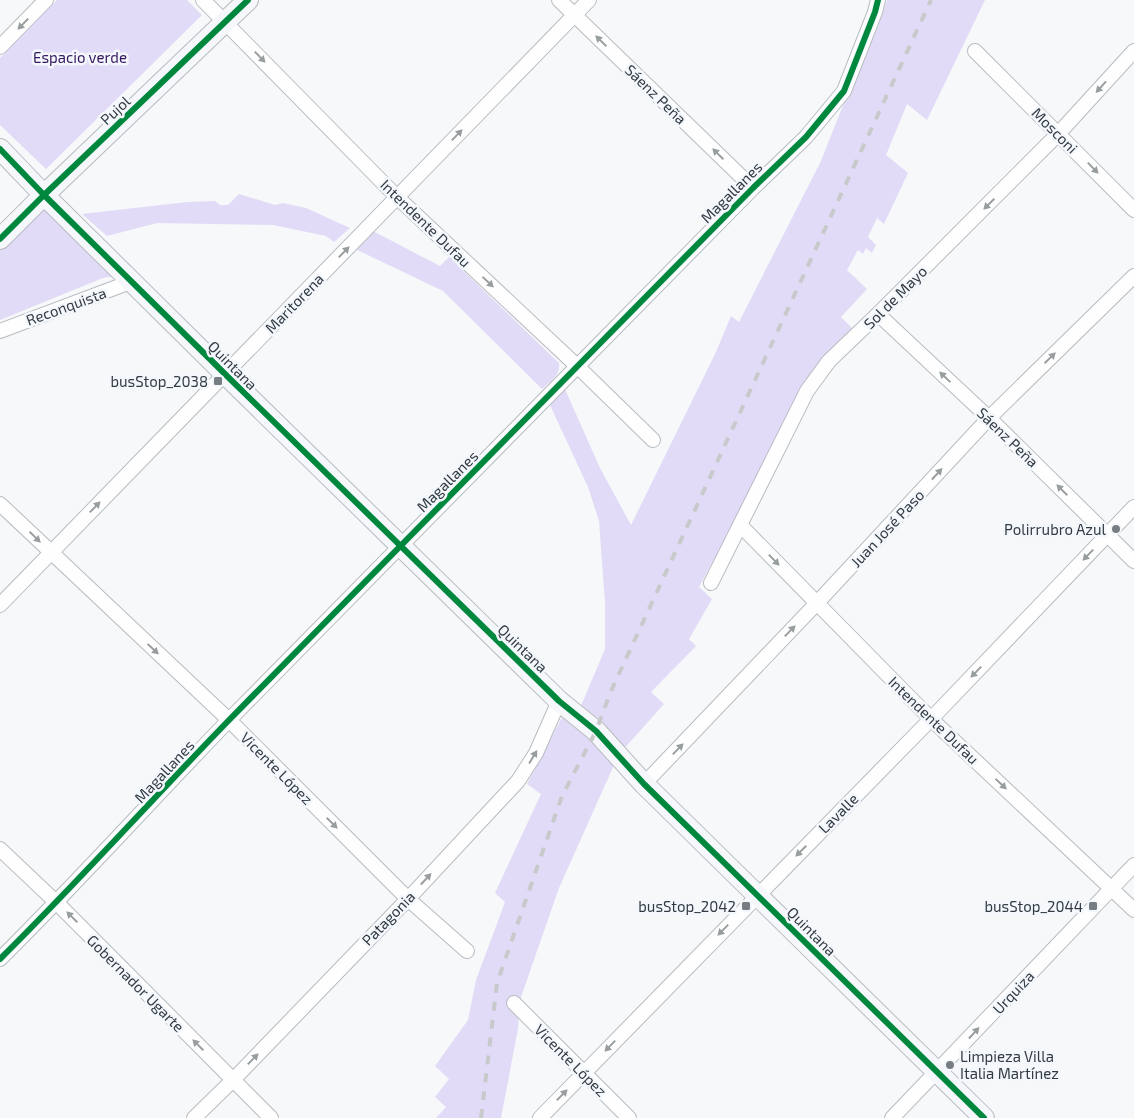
<svg xmlns="http://www.w3.org/2000/svg" width="1134" height="1118" font-family="'Exo 2',sans-serif">
  <style>
    .green { fill: #e2dbf7 }
    .lines { fill: none; stroke-linecap: round; stroke-linejoin: round }
    .street-casing { stroke: #b7bcc0; stroke-width: 16 }
    .secondary-casing { stroke: #b7bcc0; stroke-width: 22 }
    .street { stroke: #fefefe; stroke-width: 14 }
    .secondary { stroke: #f6f7fb; stroke-width: 20 }
    .rail { stroke: #c8c9ca; stroke-width: 4; stroke-dasharray: 9 9; stroke-linecap: butt }
    .cycleway-casing { stroke: #f4f8fc; stroke-width: 9 }
    .cycleway { stroke: #00873e; stroke-width: 6 }
    .oneway { fill: #989da0 }
    .poi-dot { fill: #777e83; stroke: #f4f8fc; stroke-width: 2 }
    .labels { text-anchor: middle; dominant-baseline: central; stroke-width: 5; stroke-linejoin: round; paint-order: stroke }
    .park-label { font-size: 15px; fill: #351660; stroke: #f4f8fc }
    .street-label { font-size: 15px; fill: #333c43; stroke: #f4f8fc }
    .poi-label { font-size: 15px; fill: #333c43; stroke: #f4f8fc; text-anchor: end }
  </style>
  <rect width="100%" height="100%" fill="#f6f8fa"/>
  <path class="green" d="M57,0H187L202,15L46,169L0,125V58Z
    M887,0H985L927,120L907,104L886,155L908,173L884,224L877,218L868,237L876,245L872,253L866,248L863,254L858,250L847,270L867,289L841,317L855,331L805,385L788,413L738,515L699,587L712,599L689,639L696,646L651,692L664,704L622,751L580,708L605,649V603L599,521L588,487L549,403L564,387L600,468L631,525L716,352L731,316L739,322L821,161L851,85L877,29Z
    M239,194L275,205L283,203L306,208L350,228L334,242L326,236L273,225L157,223L107,236L82,214L187,202L215,201L220,205H228Z
    M42,206L120,275L103,278L0,320V247Z
    M371,230L440,266L449,257L559,363C561,375 550,382 542,389L443,291L353,248Z
    M567,716L610,756L614,765L559,888L520,1000L518,1029L501,1118H436L446,1107L435,1097L449,1079L435,1066L468,1020L476,980L505,902L495,893L541,794L527,784L558,725L561,719Z"/>
  <g class="lines">
    <g class="street-casing">
      <path id="street" d="M203,0L397,197L577,366L653,440
        M559,0L753,188
        M0,47L46,0
        M975,51L1134,210
        M878,314L989,418L1134,561
        M0,331L133,281
        M0,504L229,720L408,899L467,951
        M740,525L931,719L1134,910
        M711,583L807,391L829,361L878,314L1059,133L1134,51
        M0,605L589,0
        M644,784L816,604L989,418L1134,276
        M0,849L57,903L271,1118
        M0,959C80,880 154,797 232,717C405,540 579,364 753,188L806,137L844,91L875,12L878,0
        M514,1003L629,1118
        M194,1118L233,1080L408,899L518,781L536,753L559,701
        M540,1118L931,719L1134,507
        M892,1118L1134,865"/>
    </g>
    <g class="secondary-casing">
      <path id="secondary" d="M0,149L44,195L225,374L559,701L596,731L644,784L984,1118
        M0,239L44,195L248,0"/>
    </g>
    <use href="#street" class="street"/>
    <use href="#secondary" class="secondary"/>
    <path class="rail" d="M481,1118L497,983L562,796L596,731L611,691L931,0"/>
    <g class="cycleway-casing">
      <path id="cycleway" d="M0,149L44,195L225,374L559,701L596,731L644,784L984,1118
        M0,239L44,195L248,0
        M0,959C80,880 154,797 232,717C405,540 579,364 753,188L806,137L844,91L875,12L878,0"/>
    </g>
    <use href="#cycleway" class="cycleway"/>
  </g>
  <defs><path id="oneway-solid" d="M-6-.8H1V-3.2L6.5 0L1 3.2V.8H-6Z" transform="scale(1.25)"/></defs>
  <g class="oneway">
    <use href="#oneway-solid" transform="translate(23 24) rotate(134)"/>
    <use href="#oneway-solid" transform="translate(601 41) rotate(-136)"/>
    <use href="#oneway-solid" transform="translate(260 57) rotate(46)"/>
    <use href="#oneway-solid" transform="translate(1101 87) rotate(132)"/>
    <use href="#oneway-solid" transform="translate(457 135) rotate(-46)"/>
    <use href="#oneway-solid" transform="translate(718 154) rotate(-136)"/>
    <use href="#oneway-solid" transform="translate(1093 168) rotate(46)"/>
    <use href="#oneway-solid" transform="translate(989 204) rotate(135)"/>
    <use href="#oneway-solid" transform="translate(344 252) rotate(-46)"/>
    <use href="#oneway-solid" transform="translate(488 282) rotate(43)"/>
    <use href="#oneway-solid" transform="translate(1050 358) rotate(-44)"/>
    <use href="#oneway-solid" transform="translate(945 377) rotate(-137)"/>
    <use href="#oneway-solid" transform="translate(937 474) rotate(-47)"/>
    <use href="#oneway-solid" transform="translate(1062 490) rotate(-135)"/>
    <use href="#oneway-solid" transform="translate(95 507) rotate(-46)"/>
    <use href="#oneway-solid" transform="translate(35 537) rotate(44)"/>
    <use href="#oneway-solid" transform="translate(1088 555) rotate(134)"/>
    <use href="#oneway-solid" transform="translate(774 560) rotate(46)"/>
    <use href="#oneway-solid" transform="translate(790 631) rotate(-46)"/>
    <use href="#oneway-solid" transform="translate(153 649) rotate(43)"/>
    <use href="#oneway-solid" transform="translate(976 672) rotate(134)"/>
    <use href="#oneway-solid" transform="translate(678 749) rotate(-46)"/>
    <use href="#oneway-solid" transform="translate(533 757) rotate(-59)"/>
    <use href="#oneway-solid" transform="translate(1001 784) rotate(43)"/>
    <use href="#oneway-solid" transform="translate(332 823) rotate(45)"/>
    <use href="#oneway-solid" transform="translate(801 851) rotate(135)"/>
    <use href="#oneway-solid" transform="translate(426 879) rotate(-47)"/>
    <use href="#oneway-solid" transform="translate(72 917) rotate(-135)"/>
    <use href="#oneway-solid" transform="translate(723 930) rotate(134)"/>
    <use href="#oneway-solid" transform="translate(974 1033) rotate(-47)"/>
    <use href="#oneway-solid" transform="translate(198 1045) rotate(-135)"/>
    <use href="#oneway-solid" transform="translate(610 1046) rotate(134)"/>
    <use href="#oneway-solid" transform="translate(253 1059) rotate(-46)"/>
    <use href="#oneway-solid" transform="translate(562 1095) rotate(-46)"/>
  </g>
  <g class="poi-dot">
    <rect x="213" y="376" width="10" height="10" rx="2.5"/>
    <circle cx="1116" cy="529" r="5"/>
    <rect x="741" y="901" width="10" height="10" rx="2.5"/>
    <rect x="1088" y="901" width="10" height="10" rx="2.5"/>
    <circle cx="950" cy="1065" r="5"/>
  </g>
  <g class="labels">
    <g class="park-label">
      <text x="80" y="57">Espacio verde</text>
    </g>
    <g class="street-label">
      <text transform="translate(656 94) rotate(44)">Sáenz Peña</text>
      <text transform="translate(115 110) rotate(-43)">Pujol</text>
      <text transform="translate(1055 130) rotate(45)">Mosconi</text>
      <text transform="translate(731 192) rotate(-45)">Magallanes</text>
      <text transform="translate(426 223) rotate(44)">Intendente Dufau</text>
      <text transform="translate(895 297) rotate(-45)">Sol de Mayo</text>
      <text transform="translate(294 303) rotate(-46)">Maritorena</text>
      <text transform="translate(66 306) rotate(-20)">Reconquista</text>
      <text transform="translate(233 365) rotate(45)">Quintana</text>
      <text transform="translate(1008 437) rotate(44)">Sáenz Peña</text>
      <text transform="translate(447 481) rotate(-45)">Magallanes</text>
      <text transform="translate(887 528) rotate(-47)">Juan José Paso</text>
      <text transform="translate(523 648) rotate(44)">Quintana</text>
      <text transform="translate(934 720) rotate(44)">Intendente Dufau</text>
      <text transform="translate(277 768) rotate(45)">Vicente López</text>
      <text transform="translate(164 771) rotate(-47)">Magallanes</text>
      <text transform="translate(838 813) rotate(-45)">Lavalle</text>
      <text transform="translate(388 918) rotate(-46)">Patagonia</text>
      <text transform="translate(812 931) rotate(45)">Quintana</text>
      <text transform="translate(136 983) rotate(45)">Gobernador Ugarte</text>
      <text transform="translate(1013 992) rotate(-47)">Urquiza</text>
      <text transform="translate(571 1060) rotate(45)">Vicente López</text>
    </g>
    <g class="poi-label">
      <text x="208" y="381">busStop_2038</text>
      <text x="1106" y="529">Polirrubro Azul</text>
      <text x="736" y="906">busStop_2042</text>
      <text x="1083" y="906">busStop_2044</text>
      <text x="960" y="1056" text-anchor="start">Limpieza Villa<tspan x="960" dy="17">Italia Martínez</tspan></text>
    </g>
  </g>
</svg>
